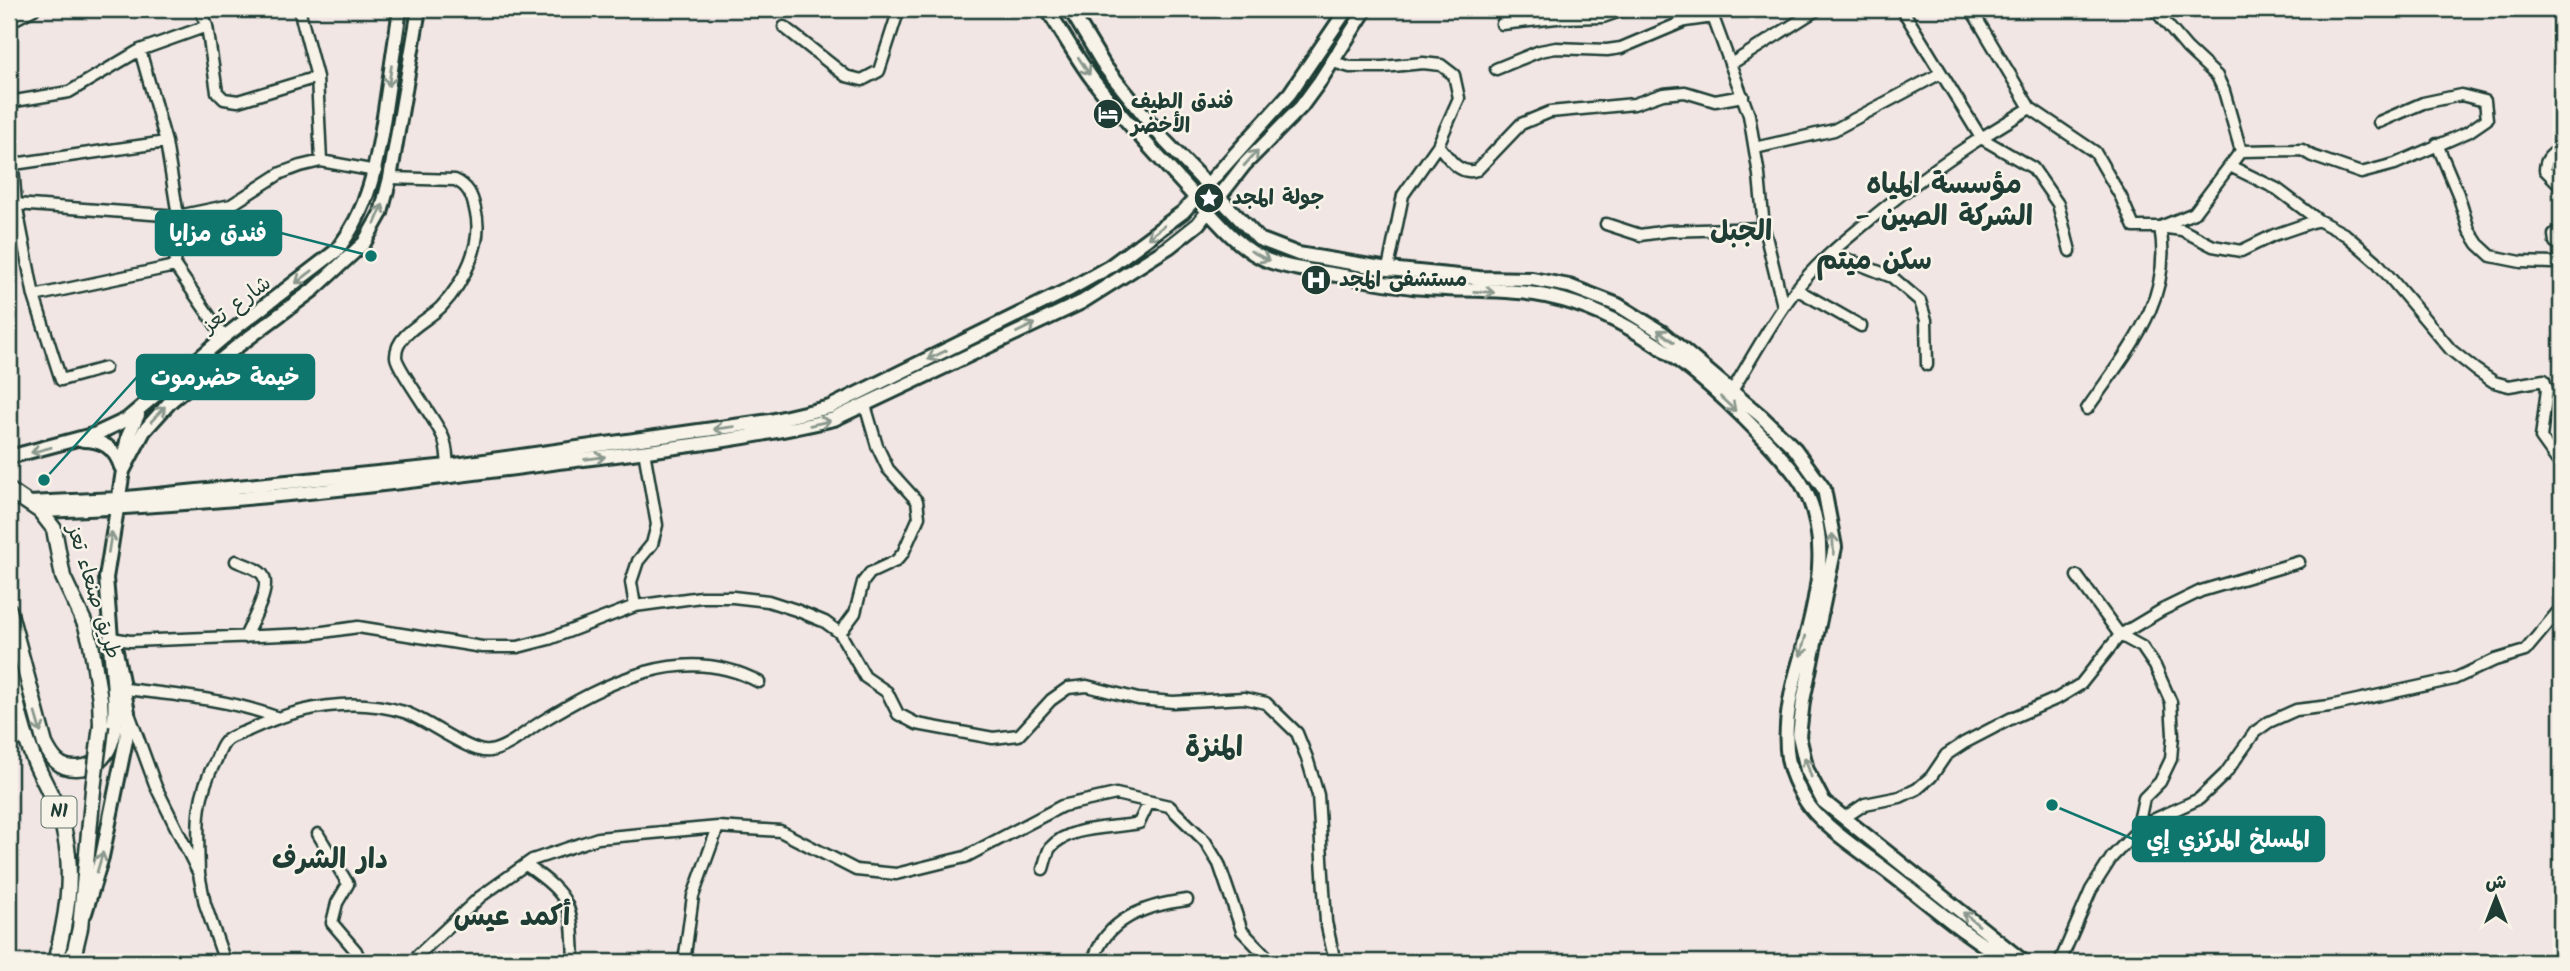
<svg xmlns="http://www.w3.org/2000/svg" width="2570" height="971" font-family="Kalam,'Playpen Sans Arabic',sans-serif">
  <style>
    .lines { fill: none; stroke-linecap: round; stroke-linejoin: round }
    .minor-casing { stroke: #1f3d34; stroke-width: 15 }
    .major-casing { stroke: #1f3d34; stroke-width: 18 }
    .highway-casing { stroke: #1f3d34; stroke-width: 19 }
    .minor { stroke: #f7f3e8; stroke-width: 10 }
    .major { stroke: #f7f3e8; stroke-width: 12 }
    .highway { stroke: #f7f3e8; stroke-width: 14 }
    .highway-bridge-casing { stroke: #1f3d34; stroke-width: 19; stroke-linecap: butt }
    .highway-bridge { stroke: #f7f3e8; stroke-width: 14 }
    .oneway { stroke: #8b988e }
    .labels { text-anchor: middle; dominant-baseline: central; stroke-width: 5; stroke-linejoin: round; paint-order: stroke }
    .shield { fill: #f7f3e8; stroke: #60746a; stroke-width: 2 }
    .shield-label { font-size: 19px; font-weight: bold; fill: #1f3d34 }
    .poi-label { font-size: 21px; font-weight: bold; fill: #1f3d34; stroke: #f7f3e8; text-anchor: start }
    .street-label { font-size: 21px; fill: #1f3d34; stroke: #f7f3e8 }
    .district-label { font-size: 28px; font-weight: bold; fill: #1f3d34; stroke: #f7f3e8 }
    .leader { fill: none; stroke: #0f766e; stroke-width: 2.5 }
    .callout-dot { fill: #0f766e; stroke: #f7f3e8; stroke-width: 2.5 }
    .callout { fill: #0f766e; stroke: #0f766e; stroke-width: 2.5 }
    .callout-label { font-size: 23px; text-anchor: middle; font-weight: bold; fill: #fff }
  </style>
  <rect width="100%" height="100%" fill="#f2e6e4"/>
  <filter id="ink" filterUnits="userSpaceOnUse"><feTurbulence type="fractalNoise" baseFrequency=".0143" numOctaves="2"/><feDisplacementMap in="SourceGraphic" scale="14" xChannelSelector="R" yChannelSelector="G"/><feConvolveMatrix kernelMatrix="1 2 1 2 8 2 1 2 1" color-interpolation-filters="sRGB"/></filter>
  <g filter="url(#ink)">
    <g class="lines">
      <g class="minor-casing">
        <path id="minor" d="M299,9L317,77L321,161
          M1713,9V17L1749,115L1759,175L1764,228L1783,306
          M1902,9L1981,138L2030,108
          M1971,9L2030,108L2095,152L2121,197L2134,227H2160L2194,213L2241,151L2224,91L2217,76L2187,48L2154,9
          M9,22L34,9
          M1518,22V9
          M1502,24L1557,18L1603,17L1626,9
          M207,26L217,92L224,99L238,101L317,77
          M784,27L846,76L862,80L879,71L899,9
          M140,50L166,142L178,216L175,266L224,337
          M1333,62L1350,67H1383L1423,63L1441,65L1454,75L1459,98L1438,145L1403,195L1388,269
          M1731,64L1818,9
          M1496,69L1540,51L1556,48L1607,50L1621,48L1685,21L1713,17
          M9,102L69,92L140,50L207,26L200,9
          M9,117L16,204L34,296L61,380L105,368
          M2437,144L2458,194L2469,230L2478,244L2491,256L2521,262L2552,263L2561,260
          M1438,145C1449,158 1459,176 1477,170L1521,124L1550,112L1634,104L1663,94L1685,92L1715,101L1743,96
          M1755,148L1834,130L1941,73
          M2561,148C2552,154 2545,158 2545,170L2561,186
          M2241,151L2302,150L2312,156L2361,173L2395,164L2468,132L2487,119L2485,101L2461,95L2423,103L2379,122
          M14,164L166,142
          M2230,166L2277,189L2318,220L2346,235L2376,261L2451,350L2476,370L2494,382L2509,386L2544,380L2547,389L2541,438L2561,466
          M390,178L455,180C468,186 472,195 475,209C485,242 463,284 441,307C427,321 395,334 396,357C397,368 435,419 442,435C447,444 447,456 448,466
          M9,205L16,204L178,216L231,205L281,173L300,166L321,161L376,171
          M1606,224L1640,235L1668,231L1764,228
          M2561,229L2554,235L2555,242L2561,245
          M1831,253L1892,277L1920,301L1926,320L1927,365
          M1796,289L1861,326
          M34,296L175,266
          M1732,391C1752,358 1771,322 1795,291C1813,267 1837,247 1860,228C1899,195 1938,165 1981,138L2033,168L2058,204L2070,251
          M2087,409C2126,352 2174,301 2160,227L2182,230L2213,246L2241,251L2274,235L2318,220
          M236,561C245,565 255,567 262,574C273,586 251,623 245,637
          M2077,576L2120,635L2142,647L2155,666L2171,702L2173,735L2171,759L2160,782L2144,798L2137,831
          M635,606L631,582L638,561L652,544L657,525L644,451
          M840,633L855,613L863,582L870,573L896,561L903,553L919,517L917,501L888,469L877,446L865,405
          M111,638L130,641L309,634L358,627L482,647H518L549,639L635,606L701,597H733L768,601L796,610L825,622L840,633L865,677L887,692L898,714L917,724L993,738L1019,735L1051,700L1068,688L1087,686L1138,699L1173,702L1244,698L1266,703L1297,733L1307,758L1318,795L1326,922L1335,962
          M125,689C177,695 227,699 276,717
          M130,716L156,787L199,874L205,904L225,962
          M9,726L20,722
          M9,742L26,737
          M1844,818L1865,804L1900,797L1917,789L1931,777L1946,755L1964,743L2014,717L2058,698L2081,684L2120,635L2162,610L2201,591L2299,562
          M318,834L348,884L337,903L332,923L356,951L361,962
          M526,865C573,898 572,906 574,962
          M1043,869C1045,863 1047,853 1050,848C1069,825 1113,829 1139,823L1149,802
          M199,874C198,830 194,800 216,760C218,755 221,746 226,741C231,736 243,733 249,730C298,707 351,696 404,712C426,719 472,755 490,751C508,748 525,732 541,722C605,683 684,641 759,682
          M414,962L418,955L480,897L532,860L598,838L718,827L780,831L856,870L896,874L965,857L1062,806L1116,794L1169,806L1205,841L1219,864L1242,931L1272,962
          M684,962L693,896L718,827
          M1093,962C1105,919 1146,905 1187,900
          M2060,962L2091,890L2112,857L2137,831L2155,819L2199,799L2225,774L2255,732L2269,722L2296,710L2330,706L2454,679L2495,660L2525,651L2561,608"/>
      </g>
      <g class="major-casing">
        <path id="major" d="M1047,9C1062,32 1076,57 1093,80C1124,121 1160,158 1194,196C1215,218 1239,250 1269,261C1290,269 1314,271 1337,275C1362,279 1387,284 1413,287C1453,291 1495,288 1535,294C1620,307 1697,369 1755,429C1770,445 1794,469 1804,488C1833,543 1815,604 1800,660C1791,690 1783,726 1788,758C1791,776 1803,800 1815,813C1835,835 1864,853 1887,871C1928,902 1966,937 2011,962
          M1070,9L1105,67L1165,141L1259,239L1298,254L1388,269L1479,278L1532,279L1569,286L1618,305L1663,333L1761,416L1795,449L1824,489L1835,547L1803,701L1799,736L1807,770L1823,801L2024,962
          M83,440C103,440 115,448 121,467
          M9,457L96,434L126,420L224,337L336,251C370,209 377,162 385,110C390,76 395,43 400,9
          M124,457L128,436L138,415
          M28,503L117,499L448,466L770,421L830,407L1070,289L1109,267L1183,212L1290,93L1347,9
          M40,511C211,505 382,486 552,463C646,451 742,441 834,419L1082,302L1169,247L1198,224L1244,165L1301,107L1320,81L1366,9
          M85,913L102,857L126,740L128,712L116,651L111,638L106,578L123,471L144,431L171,401L235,348L313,290L364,243L381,213L390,178L419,9"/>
      </g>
      <g class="highway-casing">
        <path id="highway" d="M9,490L40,511L54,529L63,577L86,626L91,644L100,699L101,725
          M9,610L45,744C52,758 59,769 77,768C135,765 110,672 111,638
          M9,669C16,701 22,732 35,762C46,787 60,808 65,836C74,878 66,921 55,962
          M72,962L80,928L93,790"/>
      </g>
      <use href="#minor" class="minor"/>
      <use href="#major" class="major"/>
      <use href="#highway" class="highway"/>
      <g class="highway-bridge-casing">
        <path id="highway-bridge" d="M93,790L101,725"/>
      </g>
      <use href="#highway-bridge" class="highway-bridge"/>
    </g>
    <defs><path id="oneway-shaft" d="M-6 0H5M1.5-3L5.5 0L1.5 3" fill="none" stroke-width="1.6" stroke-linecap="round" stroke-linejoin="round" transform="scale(1.75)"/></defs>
    <g class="oneway">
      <use href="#oneway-shaft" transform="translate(1084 66) rotate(57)"/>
      <use href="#oneway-shaft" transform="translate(390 76) rotate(98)"/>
      <use href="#oneway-shaft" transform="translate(1251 158) rotate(-48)"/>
      <use href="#oneway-shaft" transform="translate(379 214) rotate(-67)"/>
      <use href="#oneway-shaft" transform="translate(1156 232) rotate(143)"/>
      <use href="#oneway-shaft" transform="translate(1260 256) rotate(28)"/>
      <use href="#oneway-shaft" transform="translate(304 277) rotate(143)"/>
      <use href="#oneway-shaft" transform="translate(1484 292) rotate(3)"/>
      <use href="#oneway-shaft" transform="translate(1026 328) rotate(-25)"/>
      <use href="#oneway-shaft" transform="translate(1666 336) rotate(-143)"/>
      <use href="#oneway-shaft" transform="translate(937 355) rotate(154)"/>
      <use href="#oneway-shaft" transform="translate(1728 404) rotate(43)"/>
      <use href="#oneway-shaft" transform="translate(158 414) rotate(-48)"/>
      <use href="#oneway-shaft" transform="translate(820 423) rotate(-13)"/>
      <use href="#oneway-shaft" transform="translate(724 428) rotate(172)"/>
      <use href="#oneway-shaft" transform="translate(41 450) rotate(165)"/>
      <use href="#oneway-shaft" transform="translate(595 458) rotate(-8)"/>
      <use href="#oneway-shaft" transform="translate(110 542) rotate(-81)"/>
      <use href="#oneway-shaft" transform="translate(1833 544) rotate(-93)"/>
      <use href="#oneway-shaft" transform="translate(1803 646) rotate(105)"/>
      <use href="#oneway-shaft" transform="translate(38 723) rotate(74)"/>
      <use href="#oneway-shaft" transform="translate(1808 767) rotate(-108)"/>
      <use href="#oneway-shaft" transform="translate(100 862) rotate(-74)"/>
      <use href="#oneway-shaft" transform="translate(1971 919) rotate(-141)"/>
    </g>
  </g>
  <defs>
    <g id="hotel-disc" transform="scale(1.575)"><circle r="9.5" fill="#1f3d34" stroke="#f7f3e8"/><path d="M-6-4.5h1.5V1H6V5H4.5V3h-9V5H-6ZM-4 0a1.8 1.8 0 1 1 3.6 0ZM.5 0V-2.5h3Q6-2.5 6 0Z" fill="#fff"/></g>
    <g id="sight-disc" transform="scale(1.575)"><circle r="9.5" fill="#1f3d34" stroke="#f7f3e8"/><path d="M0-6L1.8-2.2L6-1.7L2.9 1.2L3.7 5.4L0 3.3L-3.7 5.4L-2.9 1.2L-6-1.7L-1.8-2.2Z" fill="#fff"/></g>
    <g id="hospital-disc" transform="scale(1.575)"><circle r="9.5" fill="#1f3d34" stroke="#f7f3e8"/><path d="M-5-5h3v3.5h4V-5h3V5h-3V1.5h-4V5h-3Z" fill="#fff"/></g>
  </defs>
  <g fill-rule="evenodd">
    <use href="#hotel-disc" x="1108" y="114"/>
    <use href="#sight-disc" x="1209" y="198"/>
    <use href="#hospital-disc" x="1316" y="280"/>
  </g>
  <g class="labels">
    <rect class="shield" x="41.5" y="796.5" width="35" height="31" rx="5"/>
    <g class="shield-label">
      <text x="59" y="812">N1</text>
    </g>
    <g class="poi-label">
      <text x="1131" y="102">فندق الطيف<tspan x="1131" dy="24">الأخضر</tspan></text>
      <text x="1232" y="198">جولة المجد</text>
      <text x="1339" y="280">مستشفى المجد</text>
    </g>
    <g class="street-label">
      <text transform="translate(237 305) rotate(-37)">شارع تعز</text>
      <text transform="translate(93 592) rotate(73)">طريق صنعاء تعز</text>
    </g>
    <g class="district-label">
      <text x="1944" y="185">مؤسسة المياه<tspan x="1944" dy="32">- الشركة الصين</tspan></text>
      <text x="1741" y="232">الجبل</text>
      <text x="1874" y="261">سكن ميتم</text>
      <text x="1214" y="748">المنزة</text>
      <text x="330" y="860">دار الشرف</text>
      <text x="512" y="917">أكمد عيس</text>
    </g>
  </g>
  <path class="leader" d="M371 256L281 233M44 480L137 377M2052 805L2133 839"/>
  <g class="callout-dot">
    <circle cx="371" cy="256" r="7"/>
    <circle cx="44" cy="480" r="7"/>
    <circle cx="2052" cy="805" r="7"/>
  </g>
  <g class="callout">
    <rect x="156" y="211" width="125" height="44" rx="7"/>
    <rect x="137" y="355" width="177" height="44" rx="7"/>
    <rect x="2133" y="817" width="191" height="44" rx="7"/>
  </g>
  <g class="callout-label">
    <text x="218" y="241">فندق مزايا</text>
    <text x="225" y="385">خيمة حضرموت</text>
    <text x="2228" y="847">المسلخ المركزي إي</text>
  </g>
  <rect width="2570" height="971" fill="none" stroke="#f7f3e8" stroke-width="35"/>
  <rect x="18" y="18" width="2535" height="936" fill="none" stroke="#1f3d34" stroke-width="2.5" filter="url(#ink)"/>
  <g transform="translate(2496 898)" stroke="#f7f3e8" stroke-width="5" paint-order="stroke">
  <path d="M0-5L12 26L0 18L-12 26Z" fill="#1f3d34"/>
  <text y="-10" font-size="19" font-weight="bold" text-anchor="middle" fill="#1f3d34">ش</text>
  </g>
</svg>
